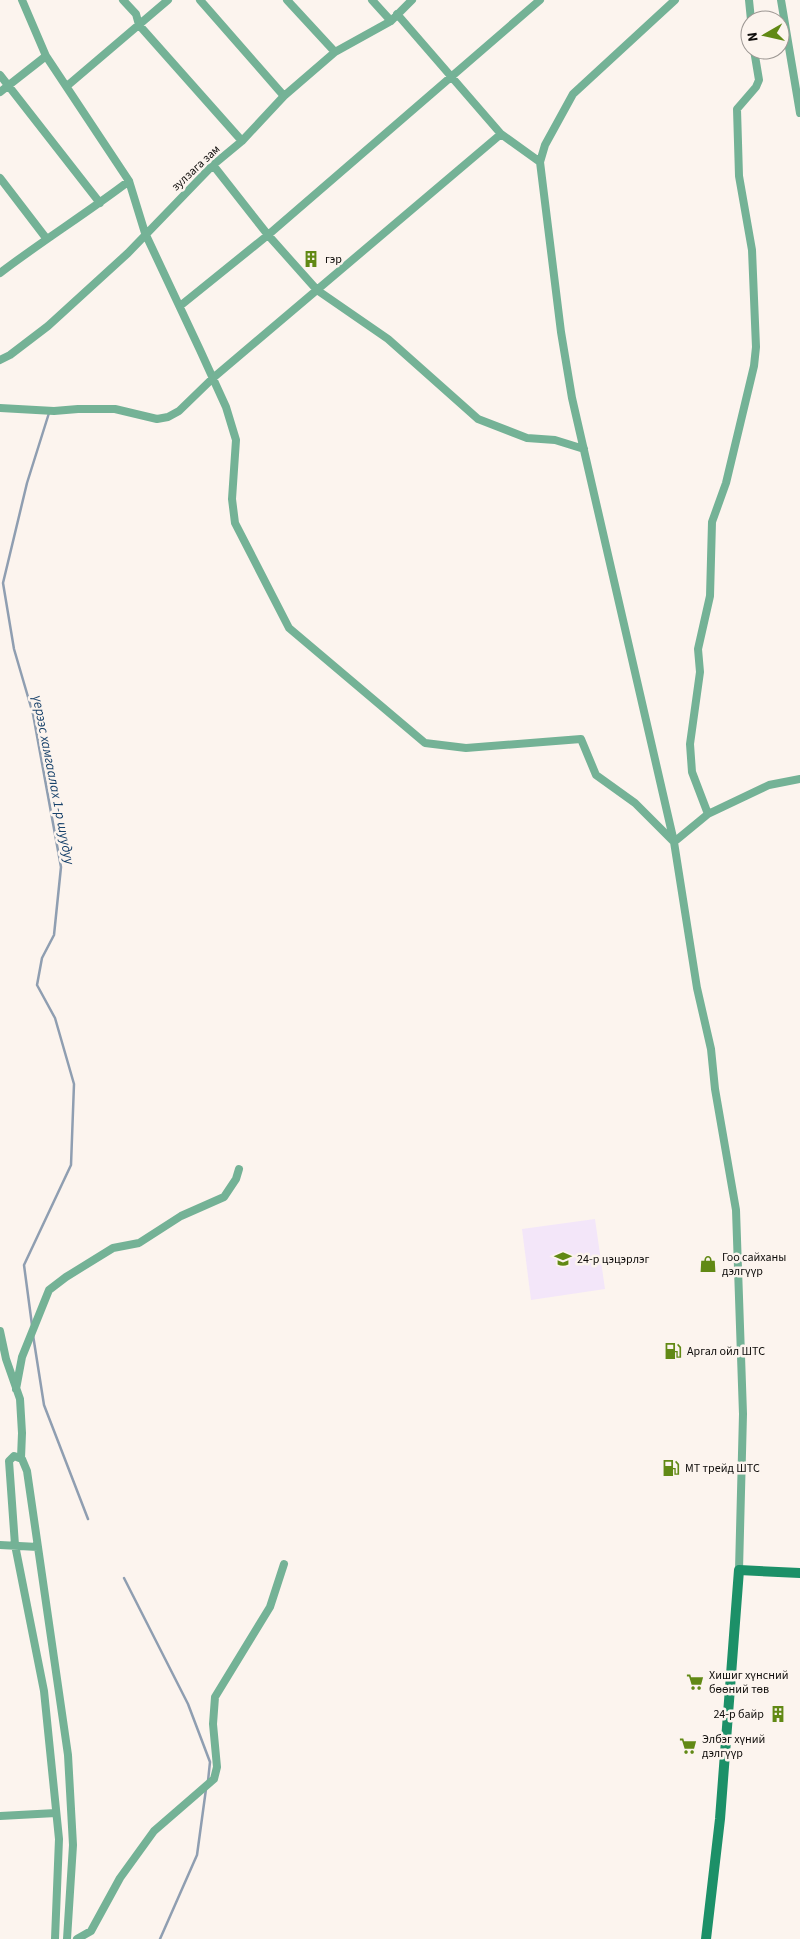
<svg xmlns="http://www.w3.org/2000/svg" width="800" height="1939" font-family="'Source Sans 3',sans-serif">
  <style>
    .education { fill: #f3e6f9 }
    .lines { fill: none; stroke-linecap: round; stroke-linejoin: round }
    .stream { stroke: #8f9eb1; stroke-width: 2.5 }
    .street { stroke: #74b296; stroke-width: 8 }
    .secondary { stroke: #1c9068; stroke-width: 10 }
    .labels { text-anchor: middle; dominant-baseline: central; stroke-width: 5; stroke-linejoin: round; paint-order: stroke }
    .street-label { font-size: 12px; fill: #0e0c0a; stroke: #fcf4ee }
    .poi-label { font-size: 12px; fill: #0e0c0a; stroke: #fcf4ee; text-anchor: start }
    .water-label { font-size: 14px; font-style: italic; fill: #18426b; stroke: #fcf4ee }
  </style>
  <rect width="100%" height="100%" fill="#fcf4ee"/>
  <path class="education" d="M595,1219L605,1289L531,1300L522,1229Z"/>
  <g class="lines">
    <path class="stream" d="M32,1325L24,1265L71,1165L74,1084L55,1018L37,985L42,958L54,935L61,867L33,714L14,649L3,583L27,483L49,413
      M33,1335L44,1405L88,1519
      M124,1578L188,1704L210,1762L208,1781
      M160,1939L197,1855L206,1789"/>
    <path class="street" d="M22,0L46,56L129,181L145,233L200,350L226,407L236,440L232,499L235,523L289,628L425,743L466,748L581,739L596,775L635,803L674,842
      M123,0L136,14L139,25L242,141
      M200,0L284,96
      M287,0L335,52
      M372,0L391,21
      M675,0L573,94L545,145L540,162L561,332L572,398L674,842L697,988L711,1049L715,1089L736,1210L743,1414L739,1570
      M749,0L751,20
      M781,0L800,113
      M397,14L501,134L540,162
      M0,75L100,203
      M67,86L168,0
      M0,92L46,56
      M213,165L268,235L317,290L388,339L478,419L527,438L555,440L584,449
      M0,178L46,238
      M0,273C42,241 87,213 129,181
      M180,306L268,235L540,0
      M0,360L10,355L48,326L128,253L213,165L242,141L284,96L335,52L391,21L412,0
      M0,408L54,411L78,409H115L157,419L168,417L179,411L213,378L501,134
      M708,814L769,785L800,779
      M674,842L708,814L692,772L690,744L700,672L698,649L710,596L712,522L726,483L754,366L756,347L752,250L739,176L737,109L756,87L759,80L754,50
      M0,1331L6,1359L20,1399L22,1433L21,1458
      M16,1389L22,1357L49,1290L66,1277L113,1248L139,1243L181,1216L224,1197L236,1179L239,1169
      M0,1545L38,1547
      M0,1816L56,1813
      M55,1939L59,1839L44,1691L15,1545L9,1461L14,1456L22,1459L27,1471L68,1755L73,1845L67,1939
      M77,1939L91,1931L120,1878L154,1831L214,1779L217,1767L213,1724L215,1697L270,1607L284,1564"/>
    <path class="secondary" d="M706,1939L720,1819L739,1570L800,1573"/>
  </g>
  <defs>
    <g id="building-bare" transform="scale(1.35)"><path d="M-4-6H4V6H1V3H-1V6H-4ZM-2.5-4.3h1.7v1.8h-1.7ZM.8-4.3h1.7v1.8H.8ZM-2.5-1h1.7V.8h-1.7ZM.8-1h1.7V.8H.8Z" fill="#618914" stroke="#fcf4ee" stroke-width="2.5" paint-order="stroke"/></g>
    <g id="school-bare" transform="scale(1.35)"><path d="M0-5L7-2L0 1L-7-2ZM-4 1L0 2.5L4 1V4Q0 6-4 4Z" fill="#618914" stroke="#fcf4ee" stroke-width="2.5" paint-order="stroke"/></g>
    <g id="shop-bare" transform="scale(1.35)"><path d="M-5-2.5h2.3a2.7 3.5 0 0 1 5.4 0H5L5.5 6h-11ZM-1.5-2.5h3a1.5 2.3 0 0 0-3 0Z" fill="#618914" stroke="#fcf4ee" stroke-width="2.5" paint-order="stroke"/></g>
    <g id="fuel-bare" transform="scale(1.35)"><path d="M-5.5-6h7V0h2V4h1.3V-2.5L3-4.5l.8-.8L6-3V5H2.5V1h-1V6h-7ZM-4.2-4.7v3.2H.2V-4.7Z" fill="#618914" stroke="#fcf4ee" stroke-width="2.5" paint-order="stroke"/></g>
    <g id="supermarket-bare" transform="scale(1.35)"><path d="M-6-5.5h2.5l.6 2H6L4.5 2H-2.5L-4.4-4H-6ZM-1.5 3.2a1.3 1.3 0 1 0 .1 0ZM3 3.2a1.3 1.3 0 1 0 .1 0Z" fill="#618914" stroke="#fcf4ee" stroke-width="2.5" paint-order="stroke"/></g>
  </defs>
  <g fill-rule="evenodd">
    <use href="#building-bare" x="311" y="259"/>
    <use href="#school-bare" x="563" y="1259"/>
    <use href="#shop-bare" x="708" y="1264"/>
    <use href="#fuel-bare" x="673" y="1351"/>
    <use href="#fuel-bare" x="671" y="1468"/>
    <use href="#supermarket-bare" x="695" y="1682"/>
    <use href="#building-bare" x="778" y="1714"/>
    <use href="#supermarket-bare" x="688" y="1746"/>
  </g>
  <g class="labels">
    <g class="street-label">
      <text transform="translate(196 168) rotate(-43)">зулзага зам</text>
    </g>
    <g class="poi-label">
      <text x="325" y="259">гэр</text>
      <text x="722" y="1257">Гоо сайханы<tspan x="722" dy="14">дэлгүүр</tspan></text>
      <text x="577" y="1259">24-р цэцэрлэг</text>
      <text x="687" y="1351">Аргал ойл ШТС</text>
      <text x="685" y="1468">МТ трейд ШТС</text>
      <text x="709" y="1675">Хишиг хүнсний<tspan x="709" dy="14">бөөний төв</tspan></text>
      <text x="764" y="1714" text-anchor="end">24-р байр</text>
      <text x="702" y="1739">Элбэг хүний<tspan x="702" dy="14">дэлгүүр</tspan></text>
    </g>
    <g class="water-label">
      <text transform="translate(53 780) rotate(79)">үерээс хамгаалах 1-р шуудуу</text>
    </g>
  </g>
  <g transform="translate(765 35) rotate(261)"><circle r="24" fill="#fcf4ee" stroke="#9d9793"/>
  <path d="M0-4L9 19L0 12L-9 19Z" fill="#618914"/>
  <text y="-8" font-size="14" font-weight="bold" text-anchor="middle" fill="#0e0c0a">N</text>
  </g>
</svg>
